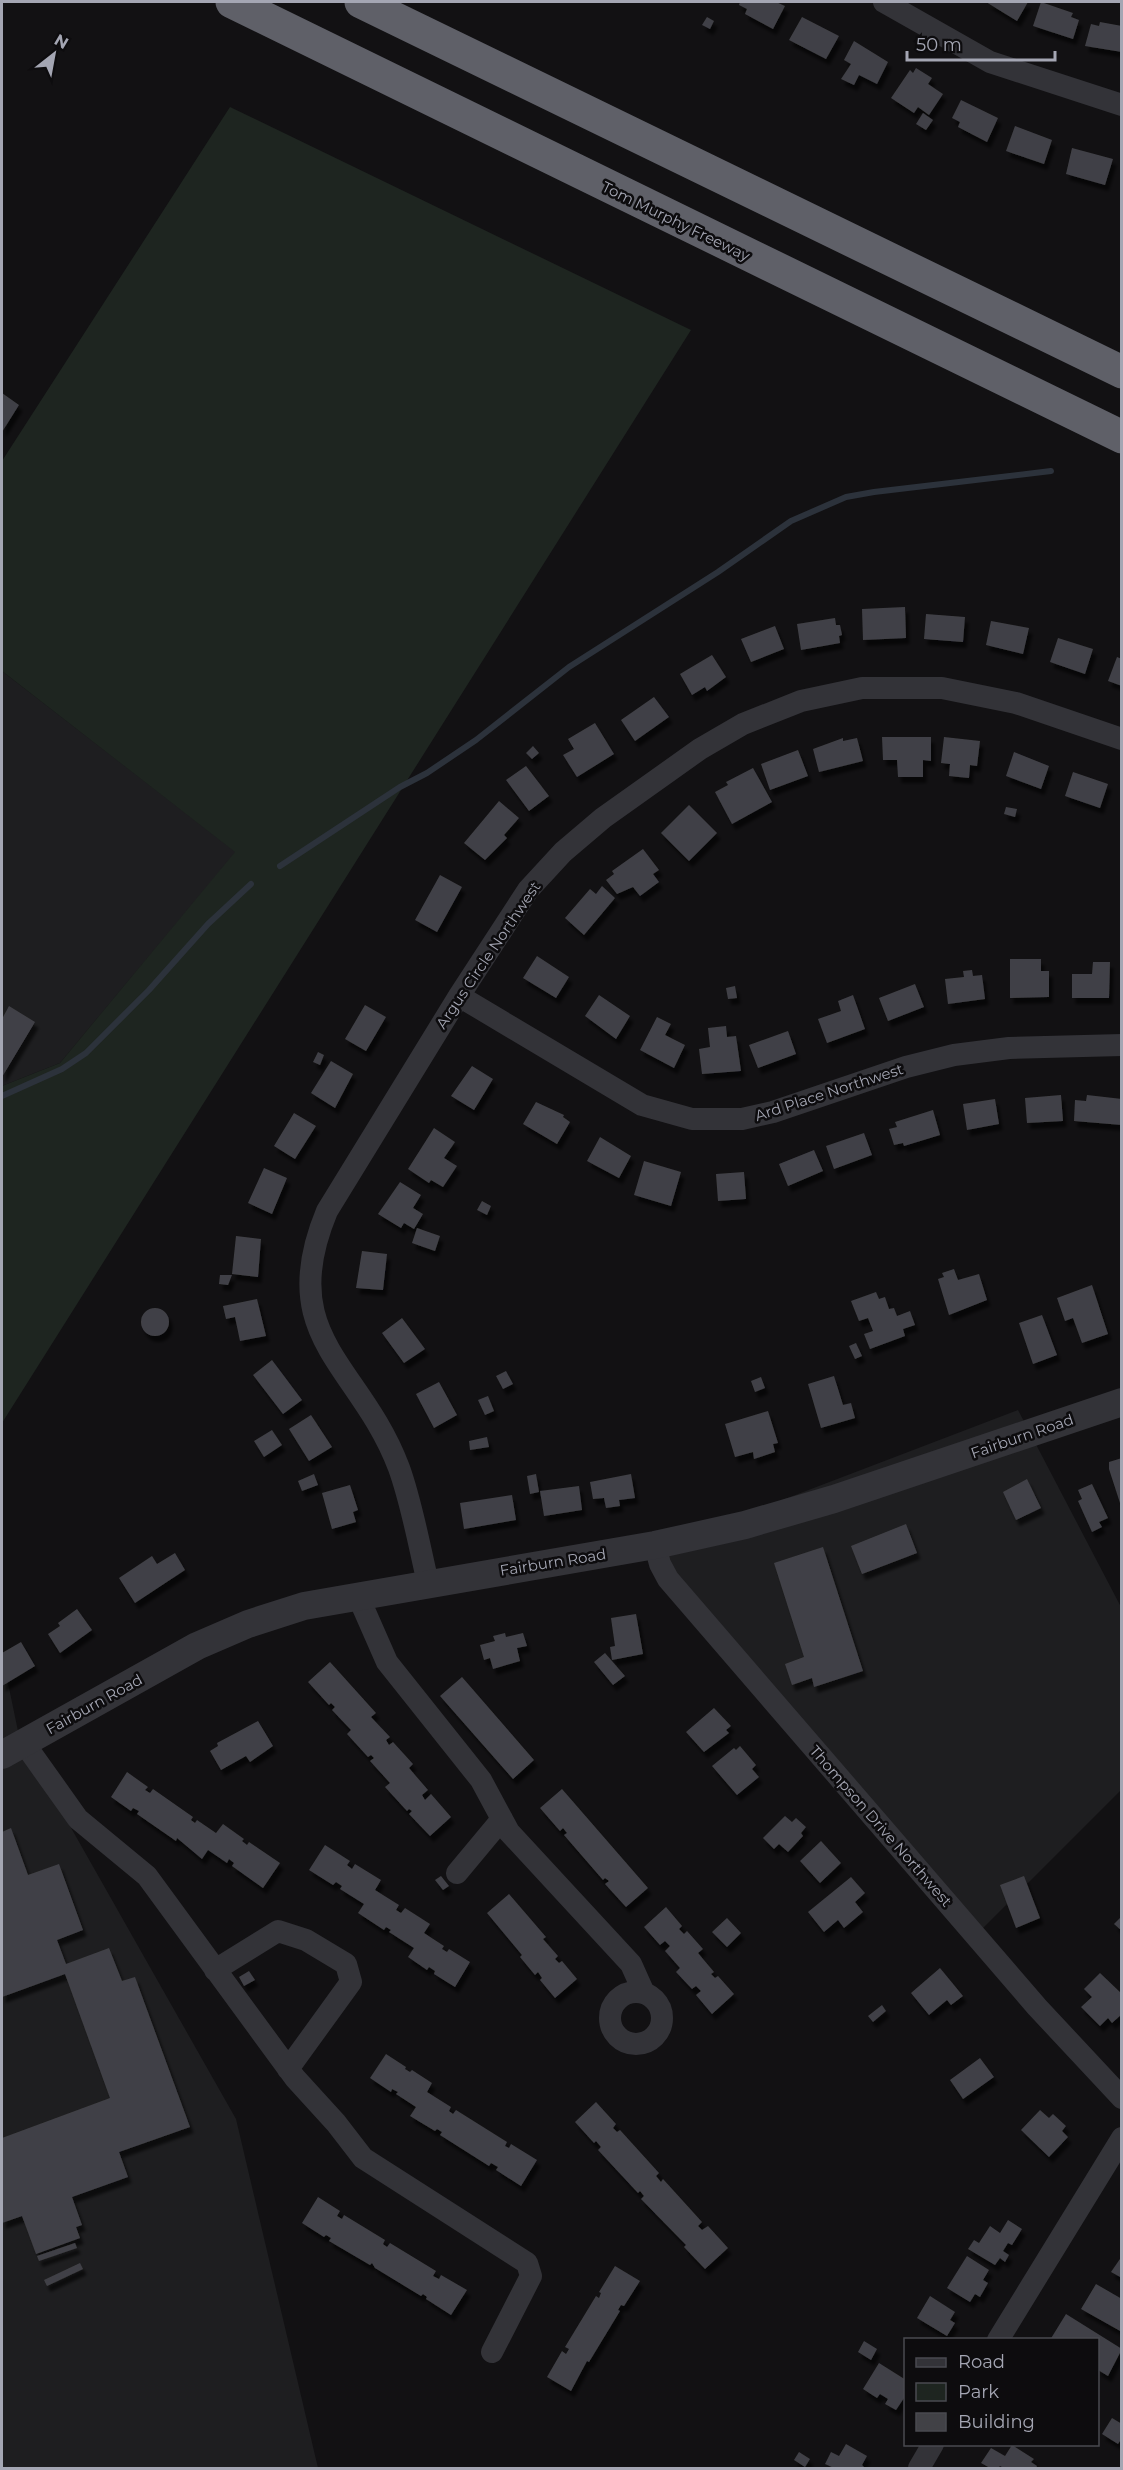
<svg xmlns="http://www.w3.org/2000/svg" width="1123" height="2470" font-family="Montserrat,sans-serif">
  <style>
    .built { fill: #1e1e20 }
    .green { fill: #1e2520 }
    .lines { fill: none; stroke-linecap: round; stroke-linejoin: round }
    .stream { stroke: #2c323b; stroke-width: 6 }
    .building { fill: #414146; filter: url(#shadow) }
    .minor { stroke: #333338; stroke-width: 22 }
    .tertiary { stroke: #333338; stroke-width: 28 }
    .motorway { stroke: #5f6068; stroke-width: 33 }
    .labels { text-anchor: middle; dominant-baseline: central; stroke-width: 5; stroke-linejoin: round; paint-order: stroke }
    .street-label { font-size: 15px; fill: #a4a6b3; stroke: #0d0c0e }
  </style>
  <defs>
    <filter id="shadow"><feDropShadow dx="3.5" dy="6" stdDeviation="1.5" flood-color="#0009"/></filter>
  </defs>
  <rect width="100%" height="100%" fill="#121113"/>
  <path class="built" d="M2,671L236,852L60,1063L2,1086Z
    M1018,1410L1121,1607V1790L969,1942L651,1550Z
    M2,1654L19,1736L236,2119L318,2468H2Z"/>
  <path class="green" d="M230,107L691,330L2,1423V1086L60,1063L235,852L2,671V461Z"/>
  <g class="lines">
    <path class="stream" d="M280,866L400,787L427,773L476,740L569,667L718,572L791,521L846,497L874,492L1051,471
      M2,1096L62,1069L86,1053L149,990L208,924L251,884"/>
  </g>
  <path class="building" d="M740,2H776L785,6L773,29L745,14L747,9L739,5Z
    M986,2H1028L1017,21Z
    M1041,2L1073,13L1071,17L1079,20L1073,39L1033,26Z
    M707,17L714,21L710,29L702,25Z
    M802,17L839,36L826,59L789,40Z
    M1100,22L1122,26V52L1085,46L1091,24L1099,26Z
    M854,41L888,62L877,84L859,75L854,85L841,79L851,64L844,60Z
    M916,68L932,78L928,84L943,94L929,115L918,107L914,113L891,98L910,70L913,73Z
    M961,100L998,118L987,142L958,127L960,122L952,118Z
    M923,113L933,120L926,130L916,124Z
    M1015,126L1052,140L1044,164L1006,151Z
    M1072,148L1113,159L1105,185L1066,174Z
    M2,393L19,405L2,432Z
    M905,607L906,638L863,640L862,609Z
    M926,614L965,617L963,642L924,639Z
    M835,618L836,625H840L842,635L839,636L840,643L801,650L797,624Z
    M991,621L1029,628L1023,654L986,645Z
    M775,626L784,649L751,662L741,639Z
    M1058,638L1093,649L1085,674L1050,662Z
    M712,655L726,677L707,691L705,687L692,695L680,674Z
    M1117,657L1122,659V686L1108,681Z
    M654,697L669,717L635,741L621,720Z
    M595,723L614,754L577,777L563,755L574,749L568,739Z
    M882,737H931V761L923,760V777H898L897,760H883Z
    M944,737L980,741L977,766L970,765L969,778L949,776L950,764L941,763Z
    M843,738V741L857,738L863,761L819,772L813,749Z
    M533,746L539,753L532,759L526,753Z
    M798,750L808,776L770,790L761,764Z
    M1014,752L1049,766L1041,789L1006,776Z
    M526,766L549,796L529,811L506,780Z
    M753,768L772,802L732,824L715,792L728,785L726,782Z
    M1073,772L1108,784L1100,808L1065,796Z
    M499,801L519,818L504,835L507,838L485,860L464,843Z
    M689,805L717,833L689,861L661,833Z
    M1006,807L1017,809L1015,817L1004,814Z
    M643,849L659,870L653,874L659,882L640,896L633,887L617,894L606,880L614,874L612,871Z
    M440,875L462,887L437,932L415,920Z
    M602,886L615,898L584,935L565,918L590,889L596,894Z
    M537,956L569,977L556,998L523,978Z
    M1010,959H1041V971H1049V997L1010,998Z
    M1093,962H1110L1109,998H1072V974H1092Z
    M972,970L973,976L982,975L985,999L948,1004L945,979L964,977L963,971Z
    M915,984L924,1007L888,1021L879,998Z
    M735,986L737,998L728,999L726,988Z
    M599,995L630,1016L616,1039L585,1016Z
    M853,995L865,1029L827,1043L818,1019L841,1011L838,1001Z
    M365,1005L386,1017L366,1051L345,1039Z
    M9,1006L35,1022L2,1077V1019Z
    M657,1017L671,1024L665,1035L685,1045L674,1068L640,1050Z
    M726,1026L727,1037L736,1036L741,1071L702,1074L699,1049L710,1047L708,1028Z
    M788,1031L796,1054L758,1068L749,1045Z
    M318,1052L324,1055L320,1065L313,1062Z
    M331,1061L353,1074L335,1108L311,1093Z
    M472,1066L493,1079L474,1110L451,1096Z
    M1061,1095L1063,1121L1027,1123L1025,1098Z
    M1087,1095L1122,1099V1125L1074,1121L1075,1100L1086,1101Z
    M995,1099L999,1124L967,1130L963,1104Z
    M536,1102L564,1115L563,1117L570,1122L557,1144L523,1124Z
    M933,1110L940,1135L904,1146L903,1143L894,1145L889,1129L897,1127L895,1122Z
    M294,1113L316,1126L295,1159L274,1146Z
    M434,1128L455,1142L444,1158L457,1166L443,1187L431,1180L429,1183L408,1169Z
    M864,1133L872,1155L834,1169L826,1146Z
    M600,1137L631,1156L619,1178L587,1161Z
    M814,1150L823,1171L788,1186L779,1164Z
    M644,1161L681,1172L671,1206L634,1195Z
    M264,1168L287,1178L272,1214L248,1203Z
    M744,1172L746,1199L718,1201L716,1174Z
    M400,1182L421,1195L413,1208L423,1214L414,1229L404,1223L401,1228L378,1214Z
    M482,1201L491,1206L487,1215L477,1210Z
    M417,1228L440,1236L435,1251L412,1243Z
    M236,1236L261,1239L258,1277L232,1274Z
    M362,1251L387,1254L383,1290L356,1288Z
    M954,1269L958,1280L979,1274L987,1300L949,1315L938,1279L944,1277L942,1273Z
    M220,1275H232L228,1285L219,1284Z
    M1092,1285L1108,1334L1082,1343L1073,1318L1065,1321L1057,1298Z
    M876,1292L879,1299L885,1297L889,1309L894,1308L897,1316L910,1311L915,1325L903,1329L905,1336L870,1349L864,1334L873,1331L868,1318L859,1321L851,1301Z
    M257,1299L266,1336L240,1341L235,1317L226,1319L223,1306Z
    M141 1322a14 14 0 1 1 28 0a14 14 0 1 1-28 0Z
    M1042,1315L1057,1355L1033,1364L1019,1323Z
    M402,1318L425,1349L404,1363L382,1333Z
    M856,1343L862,1356L855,1359L849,1346Z
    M272,1360L302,1400L283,1414L253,1375Z
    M506,1371L513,1384L503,1389L496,1376Z
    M834,1376L843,1405L851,1403L855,1418L821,1428L808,1384Z
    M761,1377L765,1388L755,1392L751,1381Z
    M439,1382L457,1415L434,1428L416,1394Z
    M488,1396L494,1411L485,1415L478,1400Z
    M768,1411L778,1443L773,1444L775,1452L754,1459L753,1452L735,1457L725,1424Z
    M311,1415L332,1447L309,1461L289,1429Z
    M272,1430L282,1445L264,1457L254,1441Z
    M487,1437L489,1447L470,1450L469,1441Z
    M1122,1458V1506H1121L1109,1469V1462Z
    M314,1474L318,1485L302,1491L298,1481Z
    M536,1474L539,1492L530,1494L527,1476Z
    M631,1474L635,1498L619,1500L620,1506L606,1508L604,1498L593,1499L590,1482Z
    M1027,1479L1041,1508L1016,1520L1003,1492Z
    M1092,1484L1108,1518L1099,1522L1102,1527L1092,1532L1078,1501L1082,1499L1078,1490Z
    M350,1485L358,1510L353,1512L356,1522L332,1529L322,1493Z
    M579,1486L582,1510L544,1516L540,1491Z
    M512,1495L516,1520L464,1529L460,1503Z
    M906,1524L917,1553L862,1574L851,1546Z
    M823,1547L863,1671L814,1687L812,1678L792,1685L785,1664L804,1657L774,1563Z
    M175,1553L185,1570L135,1603L119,1578L152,1556L157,1564Z
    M77,1609L92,1630L60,1653L48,1634L60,1626L58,1623Z
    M636,1614L643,1654L612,1660L610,1647L615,1646L611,1618Z
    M505,1633L506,1637L523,1633L527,1646L517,1648L520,1661L493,1669L490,1658L484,1660L480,1645L495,1641L493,1636Z
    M21,1642L35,1666L2,1686V1653Z
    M605,1653L625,1676L613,1685L594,1662Z
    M330,1662L376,1713L371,1717L390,1737L386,1740L389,1745L393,1742L413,1764L409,1768L428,1790L422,1795L425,1800L431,1794L451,1817L430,1836L409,1814L412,1811L409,1809L407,1811L385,1787L390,1783L370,1761L374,1758L371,1755L368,1757L347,1734L351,1730L332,1710L335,1707L331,1703L329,1705L308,1682Z
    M462,1677L534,1760L513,1779L440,1696Z
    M714,1708L731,1726L726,1730L729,1733L704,1752L686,1732Z
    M258,1721L273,1746L250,1762L246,1756L221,1770L210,1751L218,1746L217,1743Z
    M740,1746L756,1765L752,1769L759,1777L737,1795L712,1766L734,1748L736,1750Z
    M127,1772L148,1787L145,1790L150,1793L153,1789L193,1817L191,1820L195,1823L197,1820L216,1833L223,1824L244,1839L242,1841L247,1845L249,1842L280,1863L263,1888L232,1866L234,1863L229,1859L227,1863L208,1850L202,1859L177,1838L176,1841L137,1814L139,1811L133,1808L131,1811L111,1797Z
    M562,1789L648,1888L626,1907L605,1884L609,1881L605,1878L603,1880L564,1835L567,1833L563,1828L560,1831L540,1808Z
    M785,1816L792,1822L796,1818L806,1827L801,1833L803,1836L788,1852L779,1844L774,1849L763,1838Z
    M11,1828L28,1875L59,1864L83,1930L57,1940L66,1964L109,1948L122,1981L135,1977L190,2127L119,2152L128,2177L72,2197L82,2225L76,2227L80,2238L36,2254L22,2216L2,2223V2138L110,2098L65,1974L2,1997V1832Z
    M821,1841L841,1863L820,1883L800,1861Z
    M325,1845L350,1861L347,1865L352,1869L355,1864L381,1880L375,1890L399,1905L396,1910L401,1913L405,1908L430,1924L424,1933L444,1946L442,1949L447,1952L449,1949L470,1962L455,1987L434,1974L435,1971L429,1967L427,1970L408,1957L414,1948L389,1932L391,1930L386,1927L384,1930L358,1913L364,1904L340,1889L342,1886L336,1882L333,1885L309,1870Z
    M441,1876L449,1886L443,1890L435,1880Z
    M1024,1876L1040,1918L1016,1928L1000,1885Z
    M851,1877L865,1893L855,1902L863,1912L844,1928L838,1920L824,1932L808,1912Z
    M509,1894L546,1937L543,1939L558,1956L555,1959L559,1963L562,1961L577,1979L555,1998L540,1980L542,1978L538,1972L535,1975L520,1957L522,1955L487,1913Z
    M666,1907L682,1926L679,1929L684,1934L687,1931L703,1949L698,1953L714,1972L711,1974L715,1978L718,1976L734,1994L712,2014L696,1995L701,1991L696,1986L692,1989L676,1972L680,1968L665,1951L670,1946L665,1941L660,1945L644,1927Z
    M1122,1916V1931L1114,1924Z
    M727,1918L741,1933L727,1947L712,1932Z
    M940,1968L963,1996L951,2005L947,2000L929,2015L911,1993Z
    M249,1971L255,1980L244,1986L239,1977Z
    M1100,1973L1122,1994V2014L1112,2023L1108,2018L1100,2026L1081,2007L1092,1997L1084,1989Z
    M882,2005L886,2011L873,2022L868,2016Z
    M386,2054L406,2067L405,2069L410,2072L412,2070L432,2083L427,2092L451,2107L449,2111L453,2114L456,2110L507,2142L505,2146L509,2148L511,2144L537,2160L521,2186L496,2170L498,2167L491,2163L489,2166L440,2135L442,2132L437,2129L435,2131L410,2116L416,2107L396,2094L398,2092L392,2089L391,2092L370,2078Z
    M980,2058L994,2077L963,2099L950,2080Z
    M596,2102L616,2124L613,2128L617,2132L620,2130L659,2173L656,2176L661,2182L663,2179L702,2222L698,2226L702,2230L708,2226L728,2248L705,2269L684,2247L686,2245L641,2199L644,2196L640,2191L638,2193L598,2150L601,2147L596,2141L594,2143L575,2122Z
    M1040,2110L1049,2118L1053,2114L1066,2126L1062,2131L1068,2137L1049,2157L1021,2130Z
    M318,2197L340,2211L337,2216L342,2219L344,2215L385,2240L383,2244L387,2247L390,2243L436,2271L433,2276L439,2279L441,2275L467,2290L451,2315L426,2299L427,2297L423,2294L421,2296L375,2268L372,2263L370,2265L329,2241L331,2238L326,2235L324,2237L302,2223Z
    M1008,2220L1022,2229L1012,2245L1008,2243L1003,2251L1009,2255L1005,2262L1000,2258L995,2265L968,2249L974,2240L979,2243L990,2226L1000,2233Z
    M75,2243L77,2248L39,2261L37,2256Z
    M967,2256L989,2270L983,2280L988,2283L980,2297L975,2294L970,2302L947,2288Z
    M1122,2256V2278L1111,2272Z
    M80,2263L83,2269L47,2286L44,2280Z
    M615,2266L640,2281L624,2306L621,2305L618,2310L620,2311L589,2362L587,2361L571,2391L547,2377L562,2351L566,2354L569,2349L565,2347L596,2296L599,2298L601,2293L599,2292Z
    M1096,2284L1122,2299V2332L1081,2309Z
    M930,2296L955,2312L950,2320L955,2323L947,2336L917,2318Z
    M1066,2314L1122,2349L1108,2376L1098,2370V2340H1050Z
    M864,2341L877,2349L871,2360L858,2352Z
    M879,2363L906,2380V2395L896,2410L885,2404L888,2399L880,2394L877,2398L863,2389Z
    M1112,2418L1122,2424V2438L1118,2444L1102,2434Z
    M846,2444L867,2456L862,2465L865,2468H834L825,2464L831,2452L839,2456Z
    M1012,2445L1034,2459L1031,2462L1037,2466L1036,2468H1004L1000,2466L998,2468H990L981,2463L991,2448L1005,2456Z
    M799,2452L810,2459L805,2467L794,2460Z"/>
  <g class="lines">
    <path class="minor" d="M884,2L990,62L1122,105
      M459,996L642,1105L692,1119H742L773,1112L906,1067L954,1055L1009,1048L1122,1045
      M655,1545L660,1564L668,1579L1037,2007L1122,2098
      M428,1583C419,1545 412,1504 399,1468C360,1364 274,1338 327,1211L459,996L528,890L563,852L603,818L700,749L743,724L801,701L862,688H942L1016,703L1122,739
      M358,1596L387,1662L481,1780L509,1832L631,1964L644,1993
      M24,1743L78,1819L147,1876L295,2078L336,2123L363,2158L527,2263L531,2276L492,2352
      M457,1873L502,1819
      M215,1970L278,1931L306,1940L346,1964L351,1982L288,2069
      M610 2018a26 26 0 1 1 52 0a26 26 0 1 1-52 0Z
      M998,2340L1122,2138
      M919,2468L933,2444"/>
    <path class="tertiary" d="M2,1755L197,1646L248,1624L304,1606L655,1545L745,1525L834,1499L1122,1402"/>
    <path class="motorway" d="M232,2L1122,437
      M361,2L1122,372"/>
  </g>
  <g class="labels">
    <g class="street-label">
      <text transform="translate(676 221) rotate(26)">Tom Murphy Freeway</text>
      <text transform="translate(488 955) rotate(-56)">Argus Circle Northwest</text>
      <text transform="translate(829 1092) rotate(-18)">Ard Place Northwest</text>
      <text transform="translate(1022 1436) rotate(-19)">Fairburn Road</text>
      <text transform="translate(553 1562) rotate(-9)">Fairburn Road</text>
      <text transform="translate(94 1704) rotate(-29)">Fairburn Road</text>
      <text transform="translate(881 1826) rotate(49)">Thompson Drive Northwest</text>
    </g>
  </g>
  <rect width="1123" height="2470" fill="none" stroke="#a4a6b3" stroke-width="6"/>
  <rect x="904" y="2338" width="195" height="108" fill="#0d0c0e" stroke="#494a50" stroke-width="1.5"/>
  <rect x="916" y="2358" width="30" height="9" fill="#333338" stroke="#494a50" stroke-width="1.5"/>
  <text x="958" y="2368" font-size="18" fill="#a4a6b3">Road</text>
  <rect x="916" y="2383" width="30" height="18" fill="#1e2520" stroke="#494a50" stroke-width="1.5"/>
  <text x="958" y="2398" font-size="18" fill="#a4a6b3">Park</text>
  <rect x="916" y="2413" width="30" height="18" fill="#414146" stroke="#494a50" stroke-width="1.5"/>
  <text x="958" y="2428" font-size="18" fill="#a4a6b3">Building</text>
  <g transform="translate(54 54) rotate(31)" stroke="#0d0c0e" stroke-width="4.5" paint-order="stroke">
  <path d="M0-4.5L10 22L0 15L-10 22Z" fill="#a4a6b3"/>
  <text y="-9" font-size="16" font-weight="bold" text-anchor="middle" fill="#a4a6b3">N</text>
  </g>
  <path d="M907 51v9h148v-9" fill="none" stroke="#a4a6b3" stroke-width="3"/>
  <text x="916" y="51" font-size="18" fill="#a4a6b3" stroke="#0d0c0e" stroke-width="4.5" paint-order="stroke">50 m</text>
</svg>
